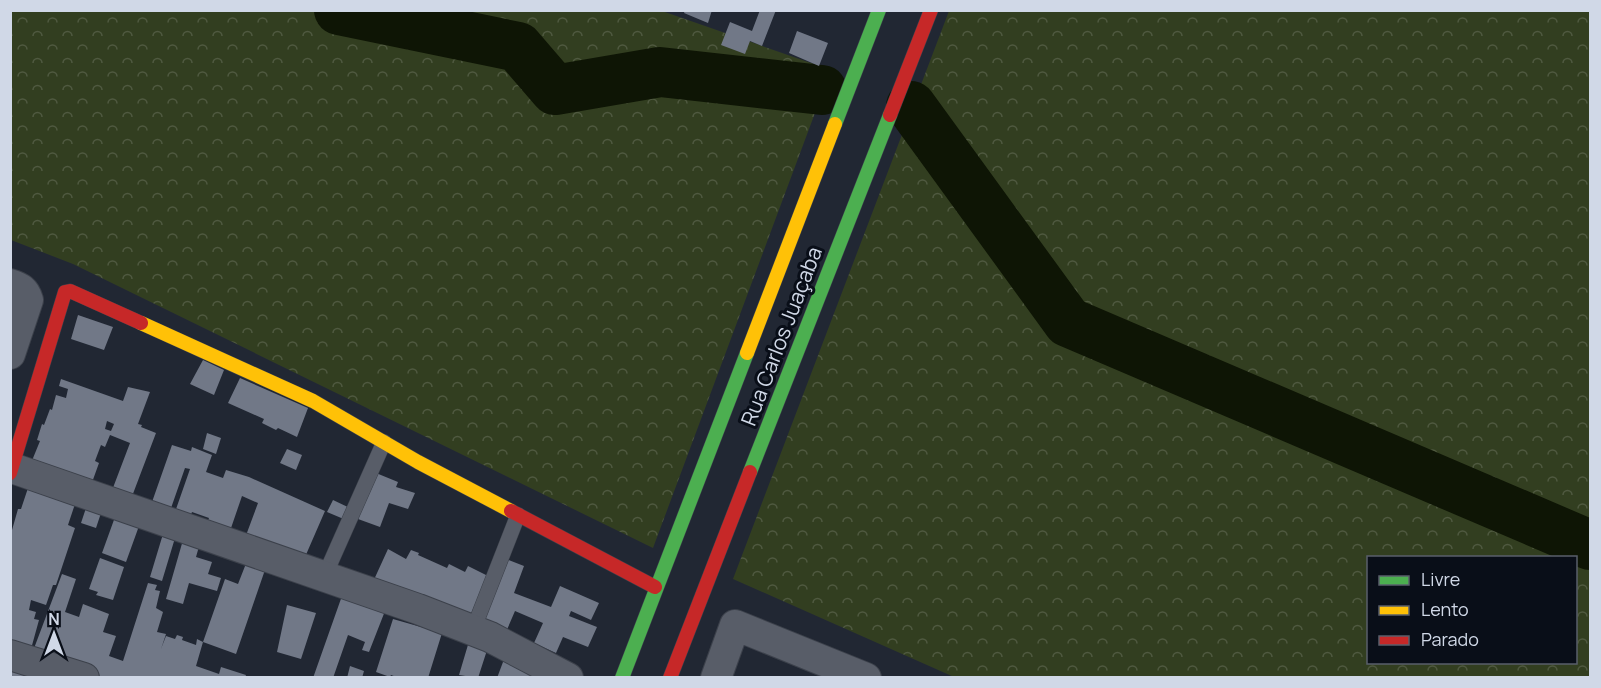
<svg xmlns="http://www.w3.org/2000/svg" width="1601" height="688" font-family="Manrope,sans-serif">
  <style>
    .forest { fill: url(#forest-crowns); fill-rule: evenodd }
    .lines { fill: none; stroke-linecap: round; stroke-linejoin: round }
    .river { stroke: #0e1505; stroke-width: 50 }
    .building { fill: #717887; fill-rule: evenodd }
    .lane-casing { stroke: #3c414b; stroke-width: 16 }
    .street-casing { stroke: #3c414b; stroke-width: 32 }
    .fast-casing { stroke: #3c414b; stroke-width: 15 }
    .slow-casing { stroke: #3c414b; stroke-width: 15 }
    .jam-casing { stroke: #3c414b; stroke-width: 15 }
    .lane { stroke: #585d68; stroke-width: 15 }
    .street { stroke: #585d68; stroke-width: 30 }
    .fast { stroke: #4caf50; stroke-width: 14 }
    .slow { stroke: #ffc107; stroke-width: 14 }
    .jam { stroke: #c62828; stroke-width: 14 }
    .labels { text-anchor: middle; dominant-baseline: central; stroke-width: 6; stroke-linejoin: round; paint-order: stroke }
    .street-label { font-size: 21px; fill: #d0d8e7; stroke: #090e18 }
  </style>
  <defs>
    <pattern id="forest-crowns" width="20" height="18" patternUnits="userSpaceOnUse" patternTransform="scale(1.5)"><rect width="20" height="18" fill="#323e20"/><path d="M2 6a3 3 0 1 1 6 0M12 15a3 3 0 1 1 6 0" fill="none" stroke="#4f5940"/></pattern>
  </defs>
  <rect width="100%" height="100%" fill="#212733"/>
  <path class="forest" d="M10,11H662L831,70L653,548L73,264L11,240Z
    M949,11H1590V677H954L733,579ZM1368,558H1576V662H1368Z"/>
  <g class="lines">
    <path class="river" d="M339,10L518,47L555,90L660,72L822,90
      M911,106L1068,322L1590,545"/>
  </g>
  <path class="building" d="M685,10H712L708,23L684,13Z
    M760,10H776L762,46L750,41L745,54L721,45L730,22L752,31Z
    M797,31L828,43L819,66L789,53Z
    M78,315L113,327L104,350L71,339Z
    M203,360L224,370L214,395L190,384Z
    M240,378L308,408L297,437L278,428L276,430L262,423L264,419L228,403Z
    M61,379L123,401L128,387L150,392L138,424L142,425L141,427L156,433L131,499L111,493L130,443L110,435L105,447L101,445L95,461L99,463L90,488L31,463L40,441L37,440L42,424L44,425L50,409L52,410L56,395L66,398L68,389L59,386ZM107,421L114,424L111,431L105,429Z
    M207,433L221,438L216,454L203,449Z
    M172,445L191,451L192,447L212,455L206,472L223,478L226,470L249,477L325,511L305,557L245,538L258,503L242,496L230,531L207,523L209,518L192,512L190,517L175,512L190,469L185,468L170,511L152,502Z
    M287,449L302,455L296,470L280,463Z
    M376,473L398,482L396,487L415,493L408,509L389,503L380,527L358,519Z
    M28,488L75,504L68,525L75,528L56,585H53L46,605L31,600L29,610L36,612L34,619L39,620L31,649L10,643V537L18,509H21Z
    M333,500L352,509L346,520L327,512Z
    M87,505L102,510L96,528L81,523Z
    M115,517L139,526L126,562L102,553Z
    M163,534L175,538L162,581L150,577Z
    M183,540L200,543L196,557L212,562L208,574L221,578L217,591L189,583L183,604L166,599Z
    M388,549L406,559L411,550L419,553L418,555L447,568L449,564L465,572L468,566L488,576L470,616L372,584Z
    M100,558L124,567L113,600L96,595L98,592L89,589Z
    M506,559L524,566L514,593L551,607L560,586L599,603L591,620L571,611L569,616L597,627L588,647L563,637L556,653L534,643L543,623L515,611L506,632L483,622L498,586H496Z
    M247,561L266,567L236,654L203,642L225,579L238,584Z
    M62,574L76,579L65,612L79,617L83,604L109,614L103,632L116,636L109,656L123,661L148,583L157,585L155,590L160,591L156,608L163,612L157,632L166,634L161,649L166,636L175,639L177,635L183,637L182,640L196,645L197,639L203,642L196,666L219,674L221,667L246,675L245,678H105L33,651Z
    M343,593L385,611L369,652L362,650L365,642L348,635L333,678H313Z
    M287,605L316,613L301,659L277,652Z
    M393,619L442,633L428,678H399L391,675L390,677L376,672Z
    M470,638L489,644L478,678L459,675Z
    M506,654L539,678H497Z
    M10,663L55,678H10Z
    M350,666L364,671L362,678H347Z"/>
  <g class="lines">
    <g class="lane-casing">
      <path id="lane" d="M325,575L384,442
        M473,630L518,515"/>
    </g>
    <g class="street-casing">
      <path id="street" d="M10,284C20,287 25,290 28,300L10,354
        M12,468L418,609L490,637L568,678
        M10,655L84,678
        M716,678L735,625L866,678"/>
    </g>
    <g class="fast-casing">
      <path id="fast" d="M835,124L879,10
        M750,472L890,115
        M622,678L747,353"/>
    </g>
    <g class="slow-casing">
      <path id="slow" d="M141,323L313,401L418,462L511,511
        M747,353L835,124"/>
    </g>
    <g class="jam-casing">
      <path id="jam" d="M890,115L931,10
        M10,473L65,292L70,291L141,323
        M511,511L655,587
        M670,678L750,472"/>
    </g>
    <use href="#lane" class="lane"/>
    <use href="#street" class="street"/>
    <use href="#fast" class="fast"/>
    <use href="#slow" class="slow"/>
    <use href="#jam" class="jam"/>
  </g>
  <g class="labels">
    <g class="street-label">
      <text transform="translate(781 336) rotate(-69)">Rua Carlos Juaçaba</text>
    </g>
  </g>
  <rect width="1601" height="688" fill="none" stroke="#d0d8e7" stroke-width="24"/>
  <rect x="1367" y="556" width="210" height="108" fill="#090e18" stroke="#595f6b" stroke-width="1.5"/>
  <rect x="1379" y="576" width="30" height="9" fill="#4caf50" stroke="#595f6b" stroke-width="1.5"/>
  <text x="1421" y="586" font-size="18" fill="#d0d8e7">Livre</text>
  <rect x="1379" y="606" width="30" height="9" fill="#ffc107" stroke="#595f6b" stroke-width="1.5"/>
  <text x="1421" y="616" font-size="18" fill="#d0d8e7">Lento</text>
  <rect x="1379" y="636" width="30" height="9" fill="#c62828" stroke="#595f6b" stroke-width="1.5"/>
  <text x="1421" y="646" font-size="18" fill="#d0d8e7">Parado</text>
  <g transform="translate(54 634)" stroke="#090e18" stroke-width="4.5" paint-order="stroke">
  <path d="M0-4.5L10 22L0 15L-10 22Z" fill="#d0d8e7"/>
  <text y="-9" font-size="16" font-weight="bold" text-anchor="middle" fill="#d0d8e7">N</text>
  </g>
</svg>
